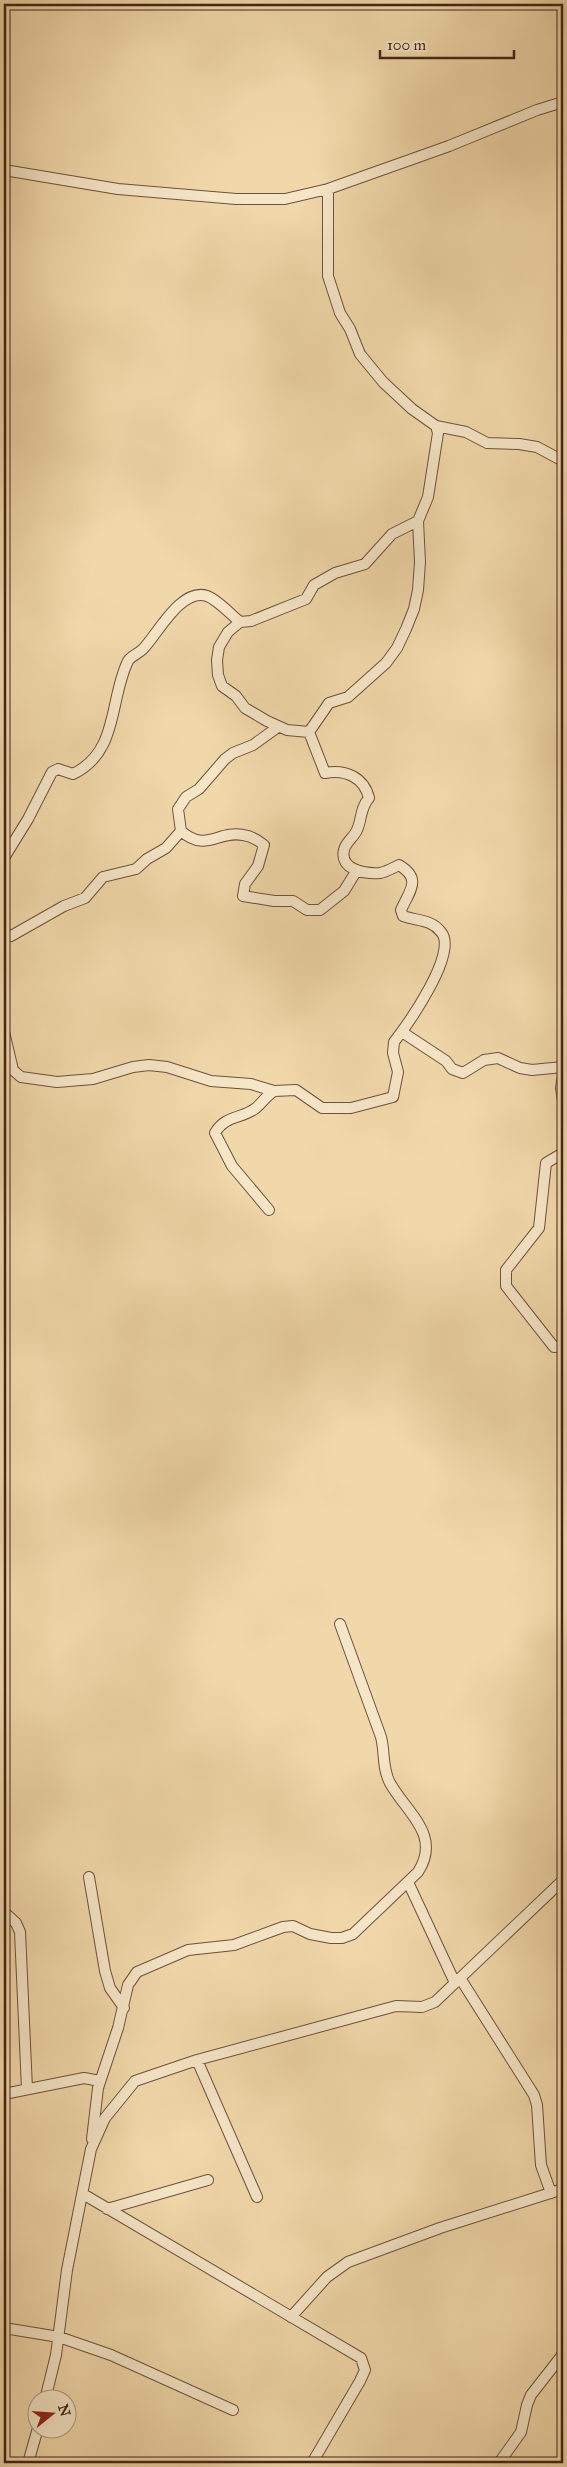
<svg xmlns="http://www.w3.org/2000/svg" width="567" height="2467" font-family="'IM FELL Great Primer',serif">
  <style>
    .lines { fill: none; stroke-linecap: round; stroke-linejoin: round }
    .street-casing { stroke: #6e523c; stroke-width: 12 }
    .street { stroke: #f6e6c8; stroke-width: 10 }
  </style>
  <rect width="100%" height="100%" fill="#f1d8aa"/>
  <filter id="stains"><feTurbulence type="fractalNoise" baseFrequency=".004" numOctaves="4"/><feColorMatrix values="0 0 0 0 .2 0 0 0 0 .09 0 0 0 0 .02 0 0 0 .5 -.17"/></filter>
  <radialGradient id="worn" r=".72"><stop offset=".6" stop-color="#630" stop-opacity="0"/><stop offset="1" stop-color="#630" stop-opacity=".3"/></radialGradient>
  <g class="lines">
    <g class="street-casing">
      <path id="street" d="M4,170L118,189L236,199H285L328,189L449,146L537,110L563,102
        M436,426L466,432L487,443L519,444L537,447L563,461
        M278,727L253,745L233,753L225,759L199,789L186,797L178,809L181,831C206,853 218,830 243,835C251,836 258,840 264,845L258,866L245,884L243,896L274,901H293L307,910H320L344,891L357,870
        M309,732L287,730L267,721L245,708L236,696L222,686L218,675L217,660L219,647L228,632L240,622L251,621L306,599L314,585L335,573L365,564L392,534L418,521
        M4,858L28,819L52,772L58,769L73,774C119,752 109,700 128,661C131,656 138,654 143,649C157,635 181,587 207,596C218,600 230,614 240,622
        M4,937L11,936L64,906L85,898L103,877L136,869L147,859L166,848L181,831
        M4,1032L13,1070L21,1077L57,1082L93,1079L133,1067L149,1065L167,1067L211,1081L251,1084L274,1091L296,1090L322,1108H351L393,1097L398,1072L393,1053L394,1042C408,1024 459,952 441,932C431,919 417,921 403,916L401,910C410,890 422,879 399,865C393,868 386,872 380,873C366,874 339,870 344,850C345,843 354,837 357,830C362,819 360,808 369,798C364,777 345,769 325,773L309,732L329,703L348,697L386,663L397,648L406,629L414,609L418,590L420,562L418,521L428,497L438,433L436,426L412,409L383,382L360,354L350,329L340,313L328,276V189
        M402,1032L446,1061L452,1069L463,1073L484,1060L498,1058L520,1068L532,1070L563,1067
        M563,1076L561,1088L563,1100
        M563,1153L546,1163L539,1228L506,1270V1286L554,1347L563,1346
        M269,1210L232,1166L215,1133C225,1115 242,1119 256,1108C262,1103 265,1097 274,1091
        M89,1877L105,1971L110,1988L124,2008
        M408,1882L455,1983
        M4,1912L16,1923L20,1932L27,2089
        M460,1978L534,2095L537,2105L541,2165L551,2193
        M197,2060L257,2197
        M4,2094L84,2078L100,2081
        M92,2139L98,2088L118,2028L128,1985L137,1972L188,1950L234,1945L283,1927L293,1926L310,1934L331,1938H342L353,1934L418,1872C442,1835 406,1812 390,1783C382,1768 385,1752 381,1737L340,1624
        M83,2194L361,2358L365,2370L360,2381L312,2463
        M107,2209L208,2180
        M291,2317L327,2277L348,2262L440,2228L563,2189
        M4,2328L59,2337L111,2355L233,2410
        M45,2400L56,2355L67,2270L91,2149L105,2118L135,2081L197,2060L396,2006L422,2007L435,2002L563,1880
        M28,2463L38,2428
        M499,2463L521,2432L527,2405L531,2395L563,2354"/>
    </g>
    <use href="#street" class="street"/>
  </g>
  <rect width="567" height="2467" fill="none" stroke="#f1d8aa" stroke-width="20"/>
  <rect x="5" y="5" width="557" height="2457" fill="none" stroke="#422517" stroke-width="2.5"/>
  <rect x="10" y="10" width="547" height="2447" fill="none" stroke="#422517"/>
  <g transform="translate(52 2414) rotate(73)"><circle r="24" fill="#f6e6c8" stroke="#ae9981"/>
  <path d="M0-4L9 19L0 12L-9 19Z" fill="#8f2418"/>
  <text y="-8" font-size="14" font-weight="bold" text-anchor="middle" fill="#422517">N</text>
  </g>
  <path d="M380 50v8h134v-8" fill="none" stroke="#422517" stroke-width="2.5"/>
  <text x="387" y="50" font-size="15" fill="#422517" stroke="#f6e6c8" stroke-width="4" paint-order="stroke">100 m</text>
  <rect width="100%" height="100%" filter="url(#stains)"/>
  <rect width="100%" height="100%" fill="url(#worn)"/>
</svg>
